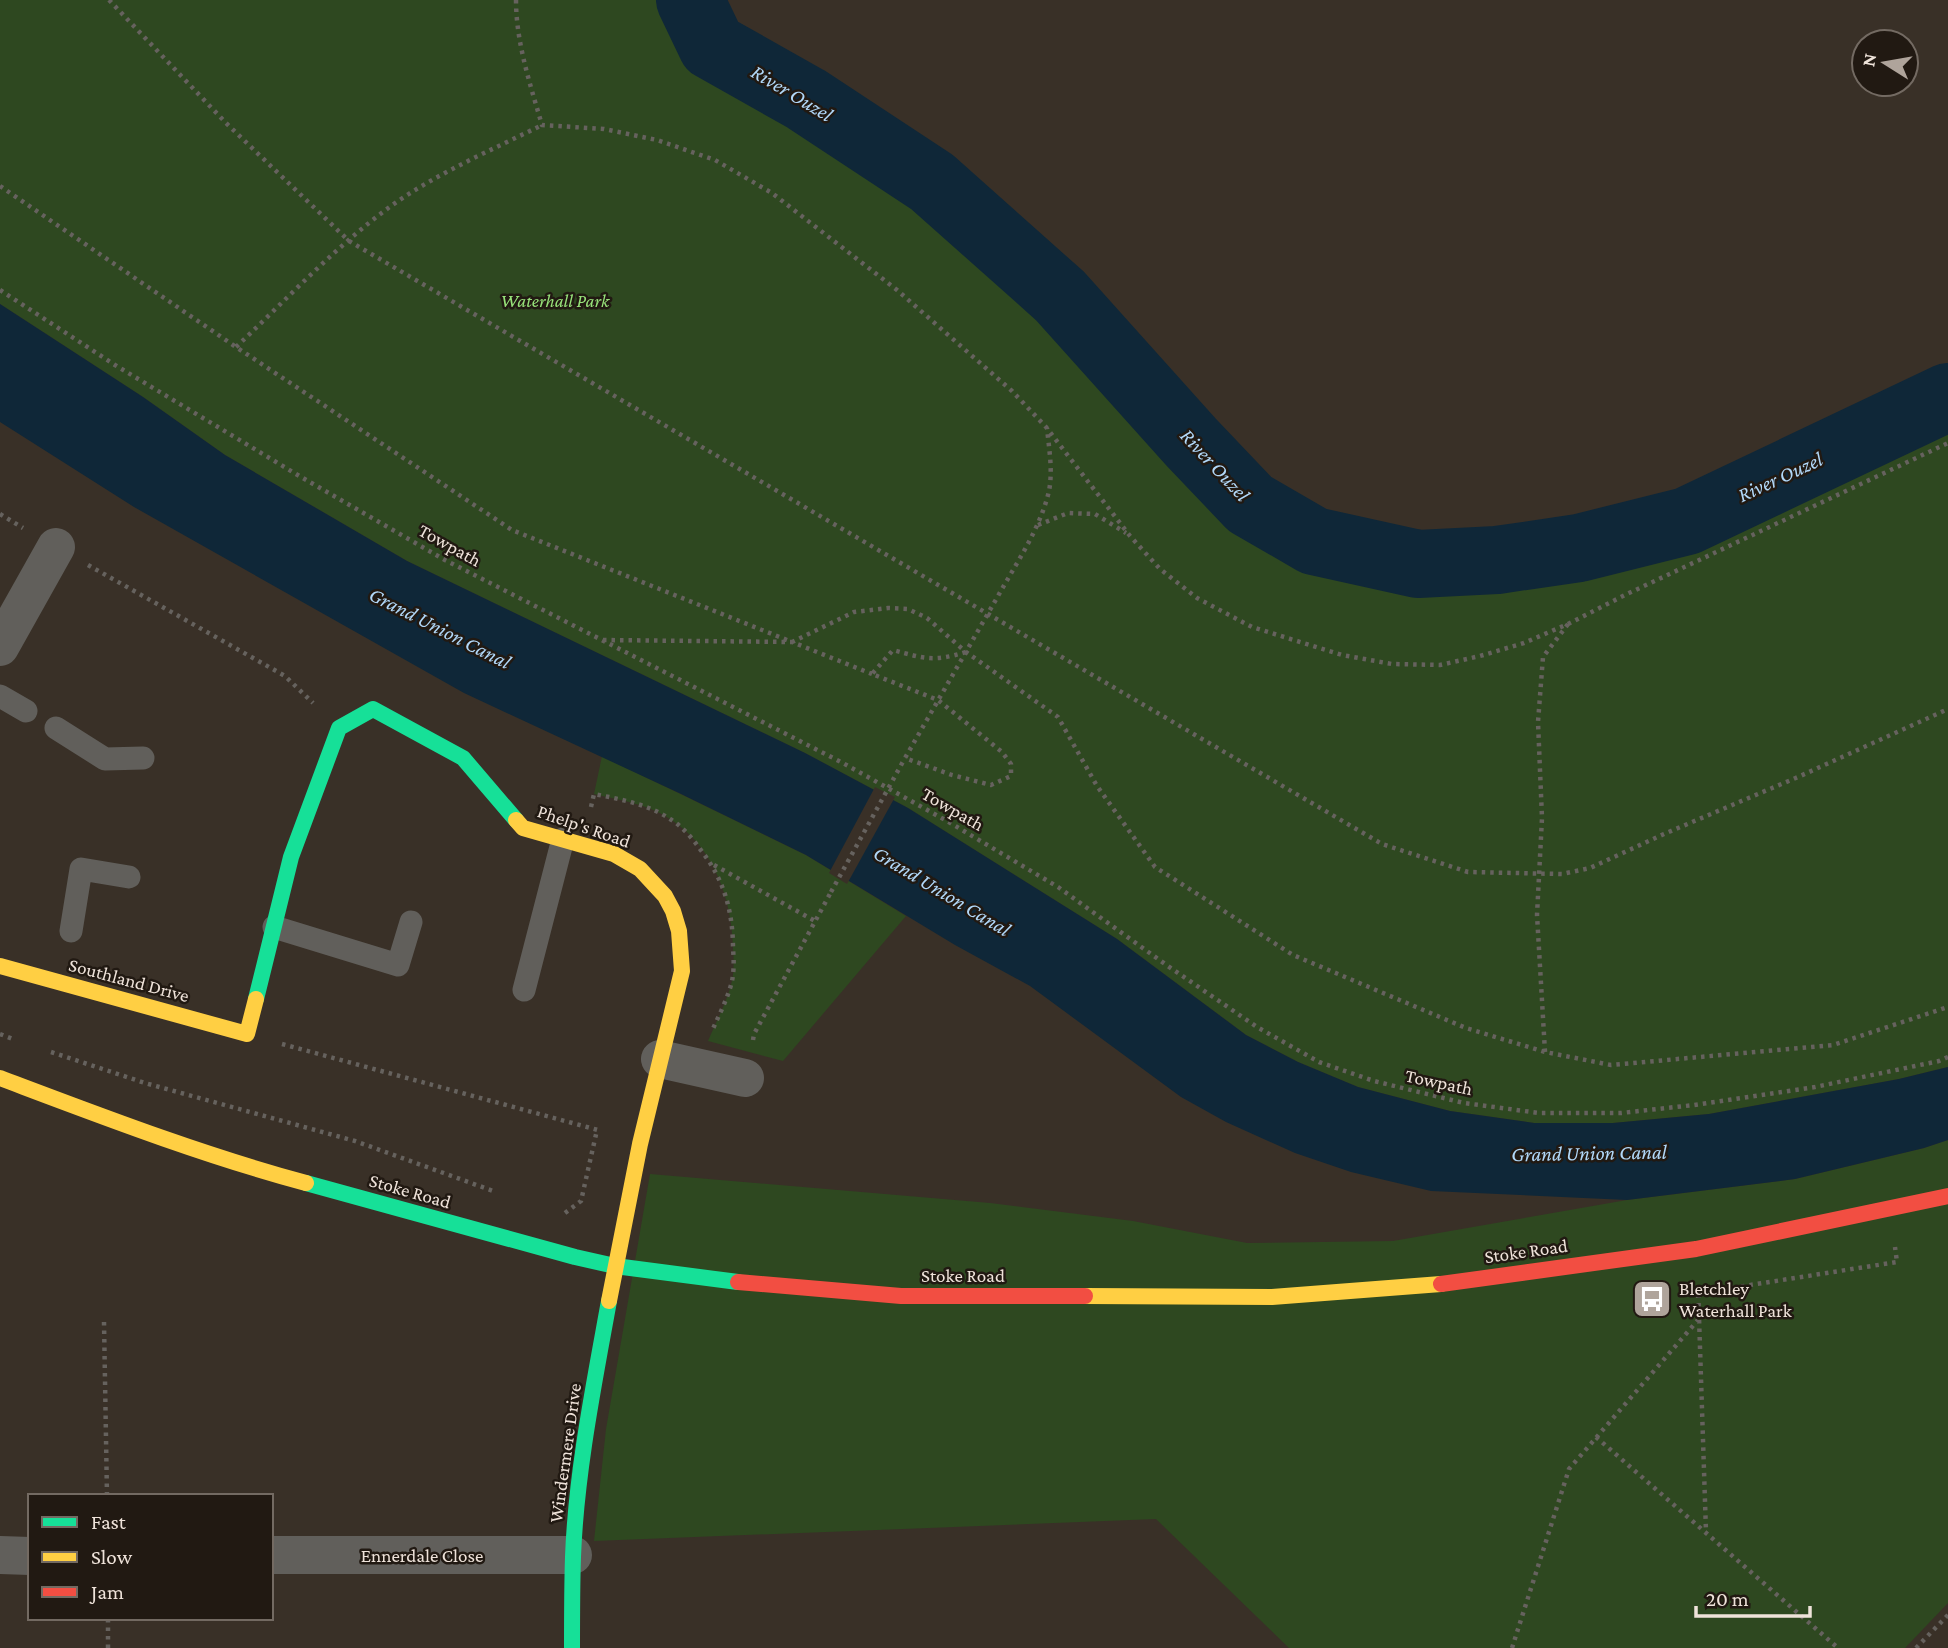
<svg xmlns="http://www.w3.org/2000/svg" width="1948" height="1648" font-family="'Crimson Pro',serif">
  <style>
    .green { fill: #2e4820 }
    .water { fill: #0f2738 }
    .pier { fill: #393027 }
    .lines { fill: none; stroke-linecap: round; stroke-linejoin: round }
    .river { stroke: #0f2738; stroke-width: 68 }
    .path { stroke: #66625e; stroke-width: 4.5; stroke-dasharray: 3.5 5; stroke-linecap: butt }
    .lane { stroke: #615f5b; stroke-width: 23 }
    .street { stroke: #615f5b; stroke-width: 38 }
    .fast { stroke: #16e098; stroke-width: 16 }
    .slow { stroke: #ffcf43; stroke-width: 16 }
    .jam { stroke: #f24e42; stroke-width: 16 }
    .path-bridge { stroke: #66625e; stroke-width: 4.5; stroke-dasharray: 3.5 5; stroke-linecap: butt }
    .labels { text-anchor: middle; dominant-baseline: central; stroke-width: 5; stroke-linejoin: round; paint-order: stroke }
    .park-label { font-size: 19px; font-style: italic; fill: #97e27a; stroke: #211912 }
    .street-label { font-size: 19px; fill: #efe3da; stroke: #211912 }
    .poi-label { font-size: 19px; fill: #efe3da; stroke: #211912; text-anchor: start }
    .water-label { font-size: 21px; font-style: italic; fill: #b1d8f9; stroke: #211912 }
  </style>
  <rect width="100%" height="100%" fill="#393027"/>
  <path class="green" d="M0,0H690L712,46L806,99L932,182L1060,296L1191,442L1250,504L1314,541L1417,564L1497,560L1579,548L1687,521L1948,397V1067L1899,1079L1709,1114L1613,1123H1534L1450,1111L1358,1087L1298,1062L1246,1035L1117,939L908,808L805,753L407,561L225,455L143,397L0,304Z
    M602,756L806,855L906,916L783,1061L708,1041C716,1022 727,1002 732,981C734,971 734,960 733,949C732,899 714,847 670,819C648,804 619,800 594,794Z
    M1948,1140V1603L1905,1648H1289L1156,1519L594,1541L606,1429L650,1174L990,1203L1133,1221L1247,1243L1393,1241L1627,1200L1795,1179L1924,1148Z"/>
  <path class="water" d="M0,304L143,397L225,455L407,561L805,753L908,808L1117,939L1246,1035L1298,1062L1358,1087L1450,1111L1534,1123H1613L1709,1114L1899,1079L1948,1067V1140L1924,1148L1795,1179L1627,1200L1431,1191L1351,1172L1295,1153L1226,1122L1181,1097L1030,986L955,945L806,855L679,793L464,693L134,507L0,422Z"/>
  <path class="pier" d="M875,787L895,797L847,884L829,873Z"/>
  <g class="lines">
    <path class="river" d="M690,0L712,46L806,99L932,182L1060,296L1191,442L1250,504L1314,541L1418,564L1497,560L1579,548L1687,521L1948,397"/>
    <path class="path" d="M109,0L226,123L349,241L1382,844L1468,872L1562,874L1590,868L1664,834L1798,777L1948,709
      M516,0C516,42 530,84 542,125L604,129L657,140L715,160L772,193L897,290L1012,391L1046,427L1130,536L1160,569L1197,598L1252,627L1342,655L1392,664L1440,665L1480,656L1524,643L1568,624L1627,594L1948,443
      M0,186L236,347L512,530L792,642L854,612L888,608L908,609L927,618L966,652L1058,717L1097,786L1155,867L1293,955L1466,1028L1545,1052L1611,1065L1833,1045L1948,1007
      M0,290L115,365L301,477L445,560L841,762L947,821L1058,887L1165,964L1257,1027L1319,1062L1374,1081L1464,1103L1539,1113H1621L1694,1105L1815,1087L1939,1061L1948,1057
      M236,347C286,300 335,247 391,206C437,173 492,150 542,125
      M0,514L23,528
      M1038,525L1068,513L1095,514L1126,533
      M88,565L285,676L313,703
      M603,640L792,642L872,674
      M966,652C933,662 926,659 893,650L872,674L938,700L1002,752L1011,764V776L991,785L952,775L905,758C936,704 967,650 998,596C1017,562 1040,529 1049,491C1053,470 1049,449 1047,428
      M591,807L594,794C619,799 648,804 670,819C682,826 692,838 700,849C724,879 733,911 733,949C734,960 734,971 732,981C728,998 719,1015 712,1031
      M714,865L815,921
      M0,1034L13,1039
      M753,1040L754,1034L831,892
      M282,1044L598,1130
      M51,1052L145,1083L355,1141L496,1192
      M1545,1052L1537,915L1542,818L1538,722L1543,657L1568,624
      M565,1213L581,1201L597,1130
      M1698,1286L1706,1532
      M1699,1293L1897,1262L1895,1247
      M104,1322L107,1496
      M1596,1437L1838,1648
      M108,1648V1618
      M1512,1648L1569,1469L1698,1320
      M1916,1648L1948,1615"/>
    <path class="lane" d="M0,696L26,711
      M56,728L105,759L143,758
      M274,927L398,965L411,922
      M71,931L81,869L129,877
      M524,990L563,839"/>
    <path class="street" d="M0,647L56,547
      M660,1059L745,1078
      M0,1555L30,1556
      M271,1555H573"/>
    <path class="fast" d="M256,999L291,857L339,728L373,709L463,758L516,820
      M306,1183L575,1257L615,1266L738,1282
      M572,1648C572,1618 572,1587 573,1557C576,1473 594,1384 609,1301"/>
    <path class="slow" d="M516,820L523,828L614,854L640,869L665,896L673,911L679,931L682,971L640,1144L609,1301
      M0,966L247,1034L256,999
      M0,1078C101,1116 202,1155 306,1183
      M1085,1296L1272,1297L1441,1284"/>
    <path class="jam" d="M738,1282L901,1296H1085
      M1441,1284L1696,1249L1948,1196"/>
    <path class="path-bridge" d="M831,892L905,758"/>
  </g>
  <defs>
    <g id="bus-square" transform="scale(2.0125)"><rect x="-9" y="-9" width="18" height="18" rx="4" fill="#afa49b" stroke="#211912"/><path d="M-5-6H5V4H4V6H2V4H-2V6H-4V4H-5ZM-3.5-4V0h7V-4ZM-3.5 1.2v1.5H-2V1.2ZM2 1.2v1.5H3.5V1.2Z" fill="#fff"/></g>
  </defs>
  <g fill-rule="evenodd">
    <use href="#bus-square" x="1652" y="1299"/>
  </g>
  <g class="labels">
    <g class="park-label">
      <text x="555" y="300">Waterhall Park</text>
    </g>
    <g class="street-label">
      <text transform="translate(450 545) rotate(29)">Towpath</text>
      <text transform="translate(953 809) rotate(30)">Towpath</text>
      <text transform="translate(584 826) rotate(19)">Phelp's Road</text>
      <text transform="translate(129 980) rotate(15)">Southland Drive</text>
      <text transform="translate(1439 1082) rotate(12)">Towpath</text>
      <text transform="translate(410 1191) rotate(16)">Stoke Road</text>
      <text transform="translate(1526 1251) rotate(-8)">Stoke Road</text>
      <text x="963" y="1275">Stoke Road</text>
      <text transform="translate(565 1453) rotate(-82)">Windermere Drive</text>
      <text x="422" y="1555">Ennerdale Close</text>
    </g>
    <g class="poi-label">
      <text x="1679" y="1288">Bletchley<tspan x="1679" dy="22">Waterhall Park</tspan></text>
    </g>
    <g class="water-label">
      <text transform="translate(792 93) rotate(31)">River Ouzel</text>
      <text transform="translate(1215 465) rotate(47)">River Ouzel</text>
      <text transform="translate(1780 477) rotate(-25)">River Ouzel</text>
      <text transform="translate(440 628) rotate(27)">Grand Union Canal</text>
      <text transform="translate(942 891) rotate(31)">Grand Union Canal</text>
      <text transform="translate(1589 1153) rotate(-1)">Grand Union Canal</text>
    </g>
  </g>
  <rect x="28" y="1494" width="245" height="126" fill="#211912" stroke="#736a62" stroke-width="2"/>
  <rect x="42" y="1517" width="35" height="10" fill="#16e098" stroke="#736a62" stroke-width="2"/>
  <text x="91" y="1529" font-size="21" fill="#efe3da">Fast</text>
  <rect x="42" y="1552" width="35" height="10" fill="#ffcf43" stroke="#736a62" stroke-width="2"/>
  <text x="91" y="1564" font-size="21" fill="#efe3da">Slow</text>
  <rect x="42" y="1587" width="35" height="10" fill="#f24e42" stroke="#736a62" stroke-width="2"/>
  <text x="91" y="1599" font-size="21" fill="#efe3da">Jam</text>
  <g transform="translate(1885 63) rotate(281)"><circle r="33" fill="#211912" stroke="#736a62" stroke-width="2"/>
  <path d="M0-5L12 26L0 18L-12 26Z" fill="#afa49b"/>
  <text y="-10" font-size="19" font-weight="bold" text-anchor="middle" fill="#efe3da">N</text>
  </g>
  <path d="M1696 1606v10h114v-10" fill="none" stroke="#efe3da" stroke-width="3.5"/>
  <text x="1706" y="1606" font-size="21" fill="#efe3da" stroke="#211912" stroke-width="5" paint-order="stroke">20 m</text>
</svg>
